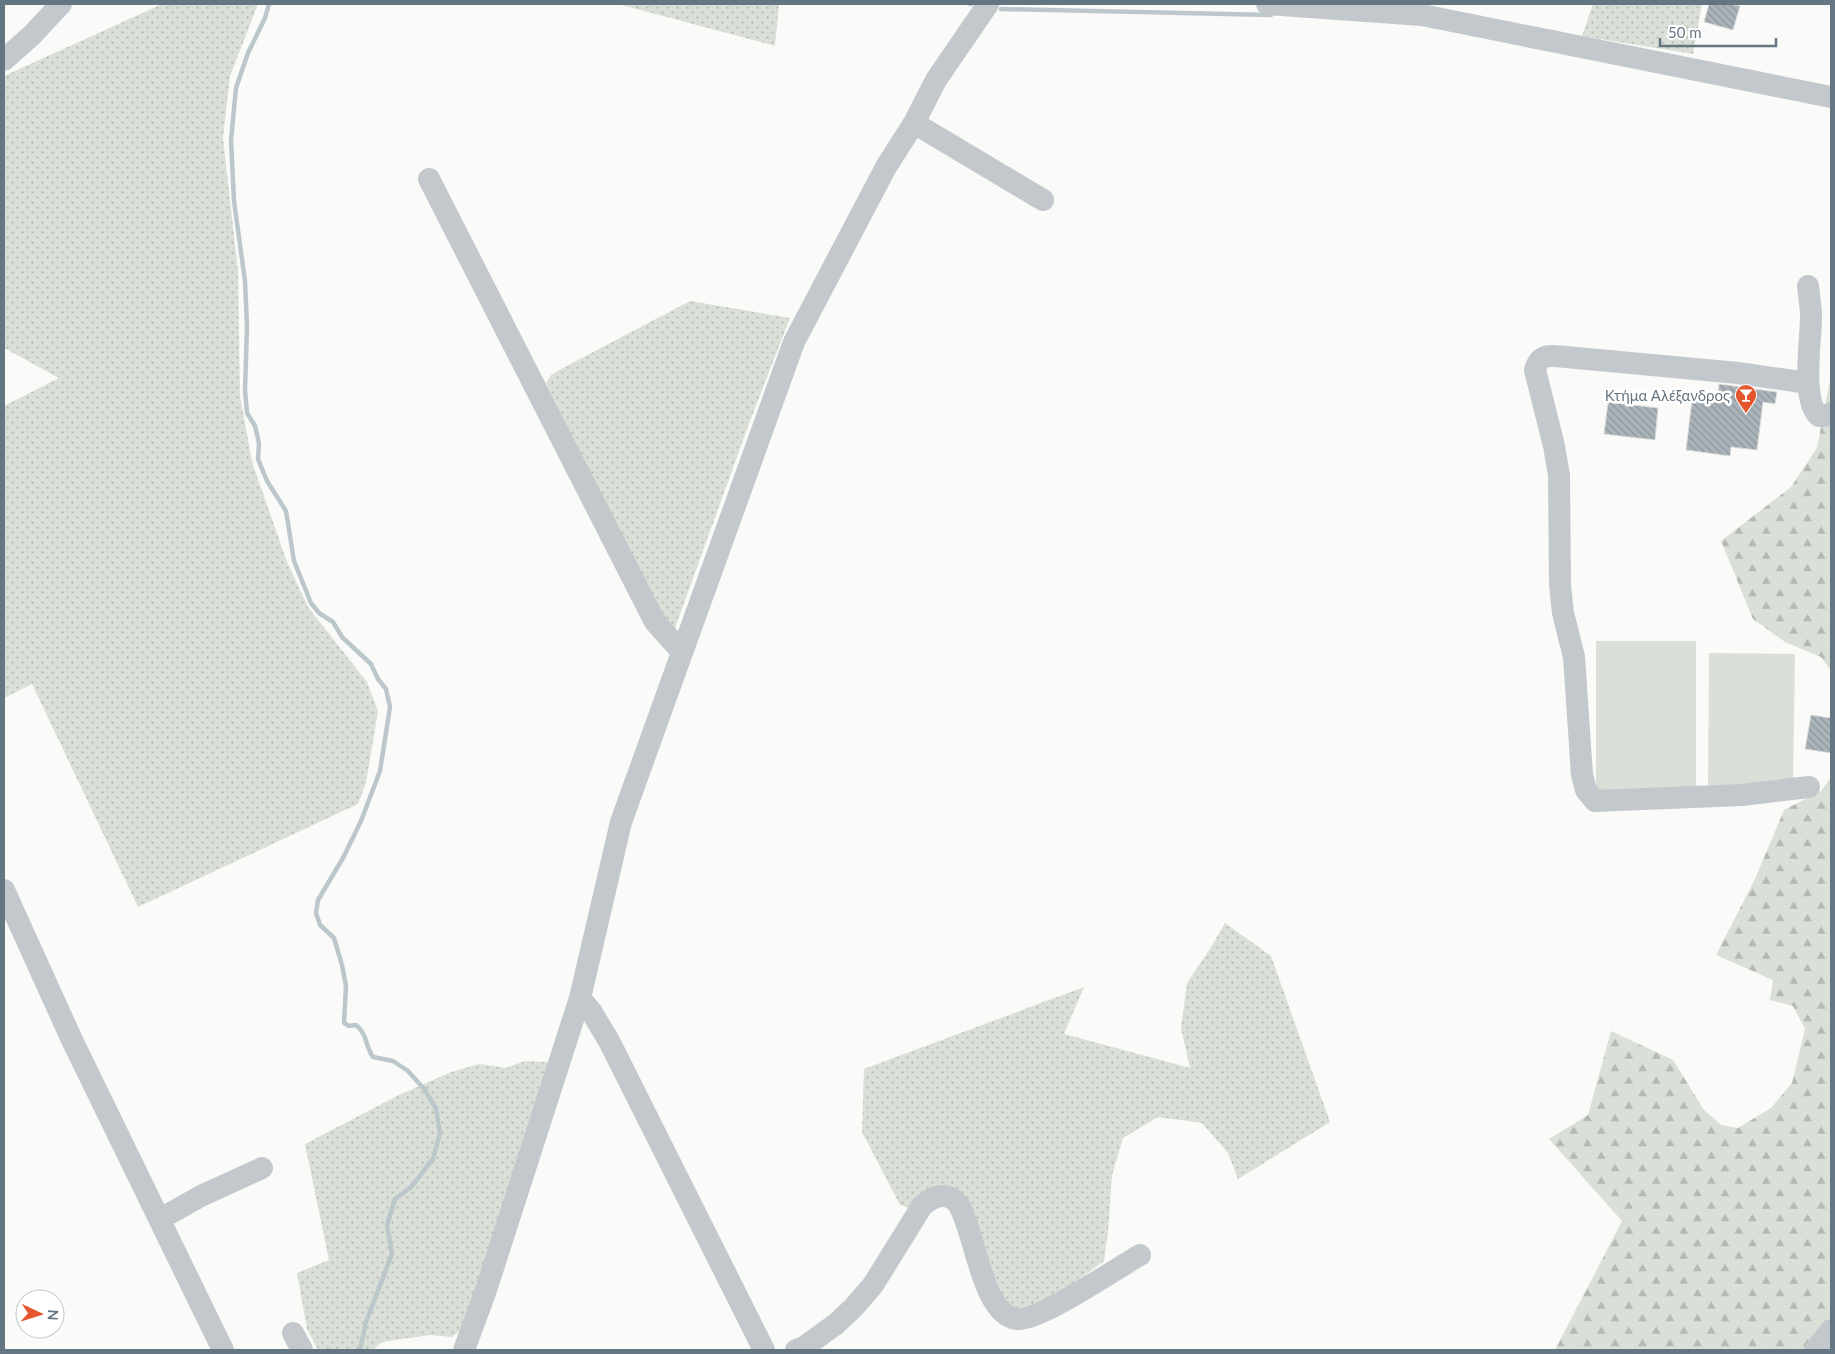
<svg xmlns="http://www.w3.org/2000/svg" width="1835" height="1354" font-family="Lato,sans-serif">
  <style>
    .grass { fill: url(#grass-dots) }
    .forest { fill: url(#forest-firs) }
    .park { fill: #dadfd7 }
    .lines { fill: none; stroke-linecap: round; stroke-linejoin: round }
    .stream { stroke: #bbc7cb; stroke-width: 4.5 }
    .building { fill: url(#building-back-hatch); stroke: #dcdcda }
    .minor { stroke: #c3c8cc; stroke-width: 22 }
    .labels { text-anchor: middle; dominant-baseline: central; stroke-width: 5; stroke-linejoin: round; paint-order: stroke }
    .poi-label { font-size: 15px; fill: #657683; stroke: #fff; text-anchor: end }
  </style>
  <defs>
    <pattern id="grass-dots" width="8" height="8" patternUnits="userSpaceOnUse" patternTransform="scale(1.25)"><rect width="8" height="8" fill="#dadfd7"/><path d="M2 2h.1M6 6h.1" fill="none" stroke="#b4b9b4" stroke-width="1.8" stroke-linecap="round"/></pattern>
    <pattern id="forest-firs" width="22" height="20" patternUnits="userSpaceOnUse" patternTransform="scale(1.25)"><rect width="22" height="20" fill="#dadfd7"/><path d="M5 1l3.5 6h-7zM16 11l3.5 6h-7z" fill="#b4b9b4"/></pattern>
    <pattern id="building-back-hatch" width="6" height="6" patternUnits="userSpaceOnUse" patternTransform="scale(1.25)"><rect width="6" height="6" fill="#aab3b9"/><path d="M-1 5l2 2M0 0l6 6M5-1l2 2" fill="none" stroke="#8e969c"/></pattern>
  </defs>
  <rect width="100%" height="100%" fill="#fafaf8"/>
  <path class="grass" d="M162,4H258L230,76L223,138L238,271L240,396L252,462L287,562L308,607L367,682L378,711L366,783L358,804L138,907L32,684L4,698V406L59,378L4,348V76Z
    M618,4H779L775,46Z
    M1593,4H1702L1693,54L1582,36Z
    M690,301L790,318L750,421L675,628L664,621L546,383L551,375L563,368Z
    M1225,923L1271,956L1330,1122L1238,1179L1228,1153L1202,1123L1158,1117L1123,1138L1112,1175L1108,1232L1104,1261L1062,1292L1028,1310L1008,1309L964,1201L912,1209L900,1205L862,1132L864,1069L1084,987L1064,1034L1190,1068L1181,1028L1187,983L1210,949Z
    M525,1061L550,1062L464,1327L452,1337L430,1335L382,1342L373,1350H318L307,1329L297,1273L329,1260L305,1144L397,1096L451,1072L479,1064L506,1068Z"/>
  <path class="forest" d="M1831,375V671L1821,657L1785,642L1753,619L1721,541L1791,487L1817,448Z
    M1831,777V1317L1813,1337L1805,1350H1555L1622,1221L1549,1139L1588,1115L1611,1031L1673,1060L1704,1110L1721,1125L1738,1128L1771,1108L1792,1083L1805,1029L1793,1006L1770,1000L1773,980L1716,955L1755,879L1784,810L1821,791Z"/>
  <path class="park" d="M1596,641H1696V792H1596Z
    M1709,653L1795,654L1793,786L1708,785Z"/>
  <g class="lines">
    <path class="stream" d="M269,4L265,18L248,53L236,88L231,140L234,201L245,281L247,326L245,391L247,413L255,426L259,443L258,459L267,481L286,511L294,561L311,603L319,613L333,622L342,637L371,664L378,679L386,689L390,707L380,771L361,821L343,858L318,900L316,913L320,925L334,938L342,965L346,986L344,1023L349,1026L356,1025C368,1035 365,1046 373,1057L393,1061L408,1071L425,1090L436,1109L440,1133L433,1159L411,1187L395,1199L387,1225L392,1254L366,1322L360,1350
      M970,4H971
      M1001,9L1271,15"/>
  </g>
  <path class="building" d="M1709,4H1730L1740,6L1733,30L1704,22Z
    M1719,384L1777,392L1775,404L1763,402L1757,450L1731,447L1730,456L1686,450L1693,392L1718,395Z
    M1608,402L1658,408L1655,440L1604,434Z
    M1811,715L1831,718V753L1805,749Z"/>
  <g class="lines">
    <path class="minor" d="M1267,4L1422,15L1831,97
      M4,60L32,35L61,4
      M914,123L1043,200
      M429,179L655,622L682,652
      M1808,286C1809,296 1811,307 1811,317C1811,340 1801,401 1819,416H1825L1831,413
      M1808,383L1738,373L1566,357C1551,356 1540,352 1535,370L1554,446L1559,475L1560,585L1563,613L1574,657L1582,775L1586,790L1595,801L1742,795L1809,787
      M4,890L72,1040L223,1350
      M580,998L591,1011L609,1041L764,1350
      M160,1219L201,1196L262,1168
      M293,1333L302,1350
      M464,1350L485,1293L580,998L621,822L794,342L886,167L914,123L936,80L988,4
      M796,1350L804,1347L836,1324L853,1308L873,1285L922,1206C932,1197 947,1190 958,1204C975,1229 981,1313 1016,1319C1037,1323 1117,1268 1140,1255
      M1815,1350L1831,1330"/>
  </g>
  <defs>
    <g id="bar-pin" transform="scale(1.125)"><path d="M0 17L-7.5 6A9.5 9.5 0 1 1 7.5 6Z" fill="#e4572e" stroke="#fff"/><path d="M-6-5H6L.8 .8V4.5H3.5V6h-7V4.5H-.8V.8Z" fill="#fff"/></g>
  </defs>
  <g fill-rule="evenodd">
    <use href="#bar-pin" x="1746" y="395"/>
  </g>
  <g class="labels">
    <g class="poi-label">
      <text x="1730" y="395">Κτήμα Αλέξανδρος</text>
    </g>
  </g>
  <rect width="1835" height="1354" fill="none" stroke="#657683" stroke-width="10"/>
  <g transform="translate(40 1314) rotate(94)"><circle r="24" fill="#ffffff" stroke="#c1c8cd"/>
  <path d="M0-4L9 19L0 12L-9 19Z" fill="#e4572e"/>
  <text y="-8" font-size="14" font-weight="bold" text-anchor="middle" fill="#657683">N</text>
  </g>
  <path d="M1660 38v8h116v-8" fill="none" stroke="#657683" stroke-width="2.5"/>
  <text x="1668" y="38" font-size="15" fill="#657683" stroke="#ffffff" stroke-width="4" paint-order="stroke">50 m</text>
</svg>
